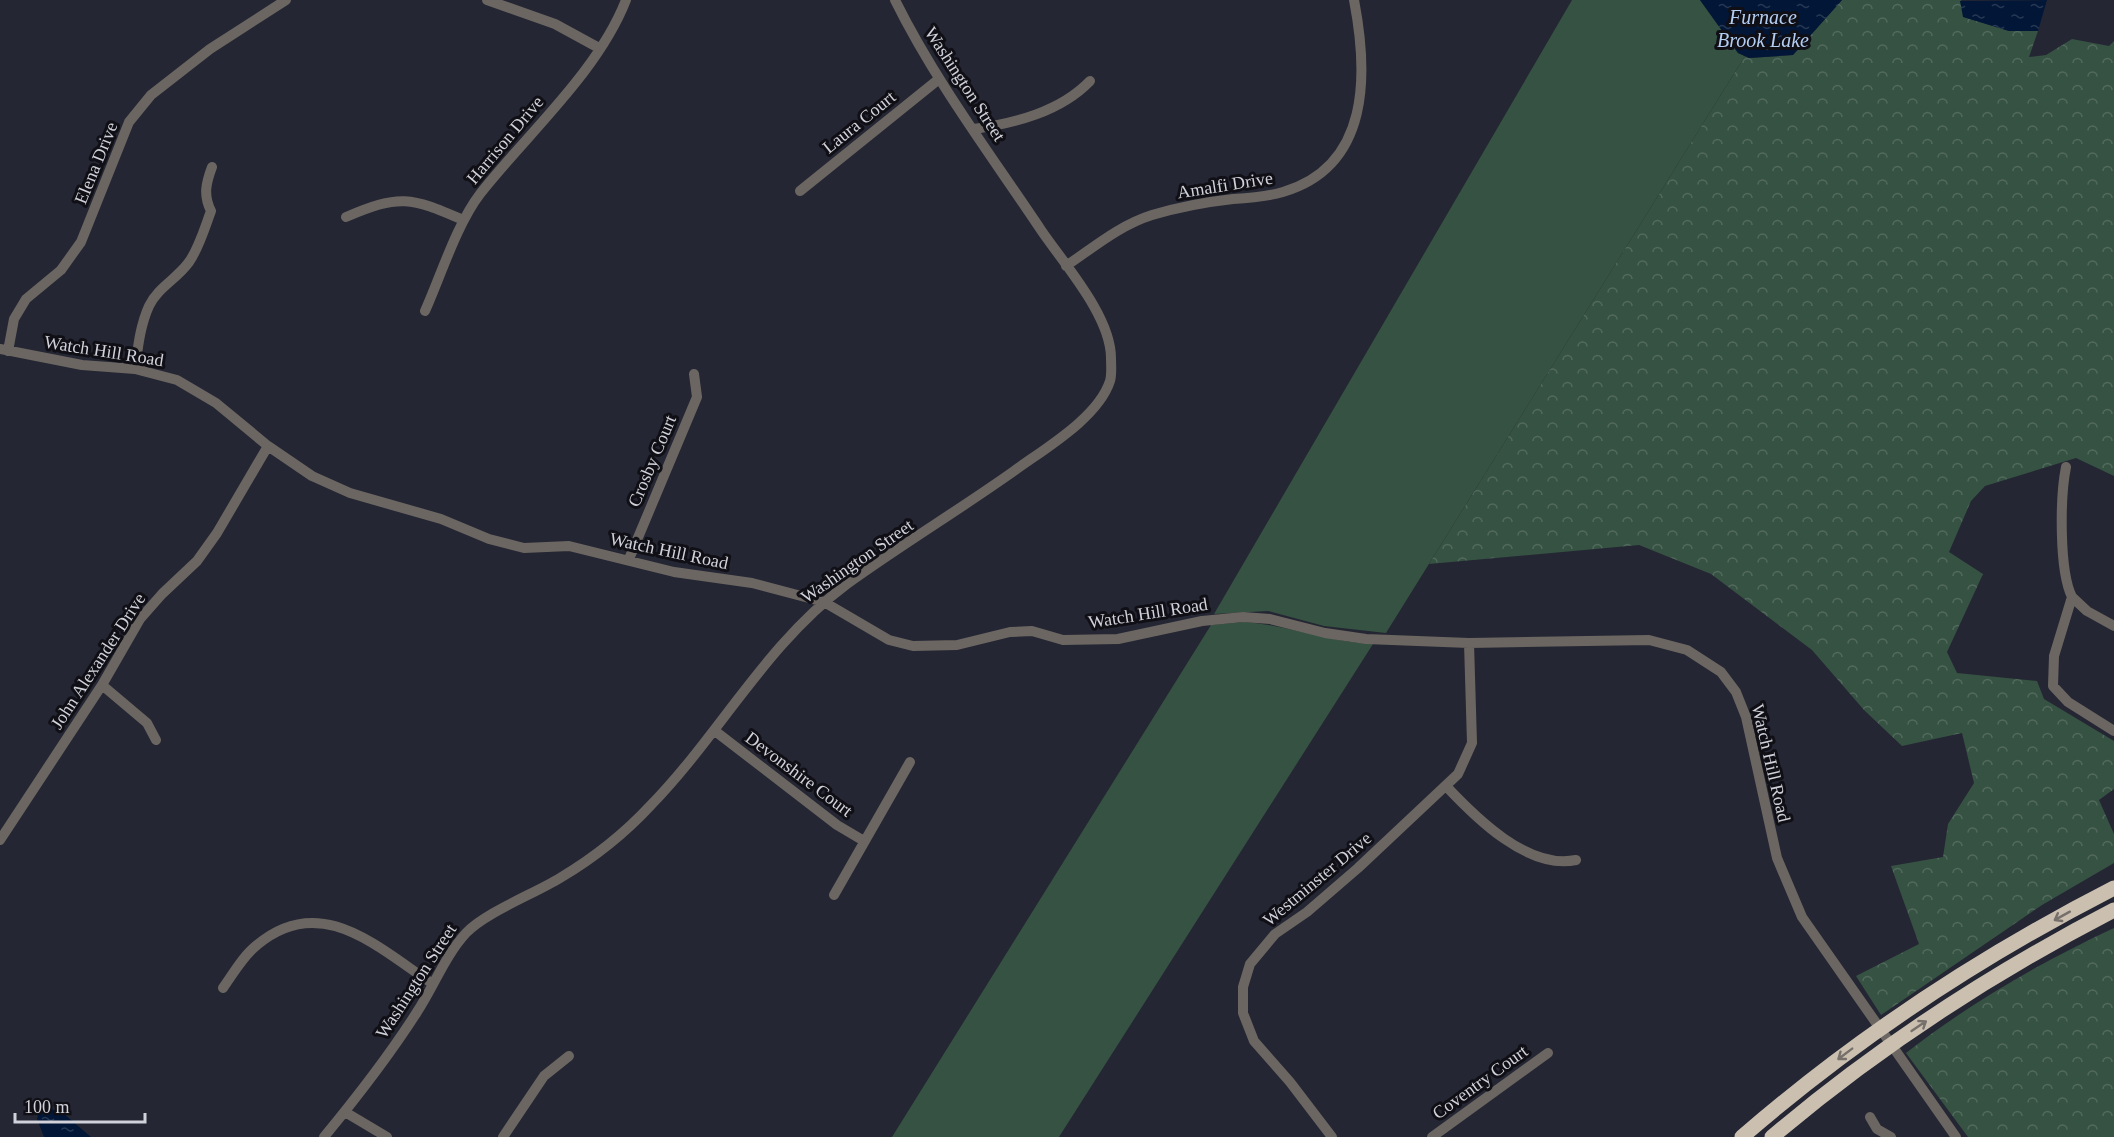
<svg xmlns="http://www.w3.org/2000/svg" width="2114" height="1137" font-family="'Times New Roman',serif">
  <style>
    .green { fill: #365242 }
    .forest { fill: url(#forest-crowns) }
    .water { fill: url(#water-ripples) }
    .lines { fill: none; stroke-linecap: round; stroke-linejoin: round }
    .minor { stroke: #6b6661; stroke-width: 10 }
    .highway { stroke: #cbbfb0; stroke-width: 15 }
    .oneway { stroke: #76706a }
    .labels { text-anchor: middle; dominant-baseline: central; stroke-width: 6; stroke-linejoin: round; paint-order: stroke }
    .street-label { font-size: 18px; fill: #d0d1da; stroke: #0f0f15 }
    .water-label { font-size: 20px; font-style: italic; fill: #b4cef3; stroke: #0f0f15 }
  </style>
  <defs>
    <pattern id="forest-crowns" width="20" height="18" patternUnits="userSpaceOnUse" patternTransform="scale(1.5)"><rect width="20" height="18" fill="#365242"/><path d="M2 6a3 3 0 1 1 6 0M12 15a3 3 0 1 1 6 0" fill="none" stroke="#526a5d"/></pattern>
    <pattern id="water-ripples" width="26" height="14" patternUnits="userSpaceOnUse" patternTransform="scale(1.5)"><rect width="26" height="14" fill="#021737"/><path d="M2 4q2-2 4 0t4 0M15 11q2-2 4 0t4 0" fill="none" stroke="#263853"/></pattern>
  </defs>
  <rect width="100%" height="100%" fill="#242633"/>
  <path class="green" d="M1572,0H1700L1738,53L1745,56L1386,633L1324,626L1268,611L1214,614Z
    M1244,622C1288,625 1329,642 1373,644L1059,1137H892L1211,625Z"/>
  <path class="forest" d="M1842,0H1961L1964,17L2009,31H2038L2029,57L2046,55L2072,39L2109,46L2114,41V476L2076,458L1985,486L1971,501L1949,552L1983,574L1947,652L1957,673L2037,681L2044,699L2114,741V789L2099,800L2114,834V863L2042,905L1881,1015L1856,976L1919,944L1891,866L1943,857L1948,824L1974,783L1962,733L1902,746L1864,710L1812,650L1711,574L1639,545L1429,564L1745,56L1749,58L1793,55Z
    M2114,928V1137H1968L1906,1053C1970,1003 2041,962 2114,928Z"/>
  <path class="water" d="M1700,0H1842L1793,55L1749,58L1738,53Z
    M2047,0L2038,31H2009L1963,17L1960,1Z
    M48,1108L63,1113L91,1137H44L37,1119L39,1110Z"/>
  <g class="lines">
    <path class="minor" d="M487,0L555,24L599,48
      M974,129C1015,123 1060,112 1090,81
      M800,191L939,79
      M346,217C400,194 410,197 463,220
      M1066,266C1094,247 1120,225 1152,215C1179,207 1206,202 1233,199C1250,198 1266,197 1283,192C1371,166 1368,73 1354,0
      M425,311C441,275 457,224 480,194C527,134 598,72 626,0
      M0,349L82,365L135,369L177,380L216,403L268,446L312,476L350,493L441,519L489,539L524,548L569,546L674,572L752,583L824,602L889,640L913,646L957,645L1010,632L1032,631L1063,640L1118,639L1202,621L1243,617L1270,619L1325,633L1366,639L1469,643L1649,640L1687,650L1721,672L1736,692L1746,717L1777,858L1802,917L1956,1137
      M8,351L14,319L26,299L61,270L81,242L129,122L151,95L210,49L286,0
      M135,369C138,347 140,326 149,306C158,287 177,279 189,262C199,248 205,227 211,211C203,195 206,183 212,167
      M2066,467C2060,497 2059,571 2072,597L2054,656L2053,686L2068,702L2114,731
      M629,559L697,397L694,374
      M2072,597L2087,611L2114,626
      M102,685L147,723L156,740
      M715,731L837,825L864,841
      M1446,786C1476,818 1528,870 1576,860
      M0,840L102,685L140,619L162,594L197,561L217,533L268,446
      M834,895L910,762
      M223,988C233,974 243,956 257,945C321,891 378,948 433,984
      M345,1112L387,1137
      M1870,1117L1877,1129L1891,1137
      M324,1137C357,1097 389,1056 417,1012C434,986 445,956 466,933C486,912 534,894 560,878C592,859 626,832 651,805C720,734 766,644 847,584C901,545 959,510 1014,471C1044,449 1098,418 1110,381C1112,375 1111,365 1111,358C1111,316 1064,264 1041,230C991,155 935,81 895,0
      M503,1137L544,1076L569,1056
      M1332,1137L1290,1082L1254,1041L1243,1013V987L1250,964L1275,934L1307,912L1358,868L1458,774L1472,743L1469,643
      M1432,1137L1548,1053"/>
    <path class="highway" d="M1742,1137C1855,1039 1981,956 2114,888
      M1772,1137C1877,1048 1992,973 2114,910"/>
  </g>
  <defs><path id="oneway-shaft" d="M-6 0H5M1.5-3L5.5 0L1.5 3" fill="none" stroke-width="1.6" stroke-linecap="round" stroke-linejoin="round" transform="scale(1.5)"/></defs>
  <g class="oneway">
    <use href="#oneway-shaft" transform="translate(2062 916) rotate(151)"/>
    <use href="#oneway-shaft" transform="translate(1919 1026) rotate(-34)"/>
    <use href="#oneway-shaft" transform="translate(1845 1054) rotate(143)"/>
  </g>
  <g class="labels">
    <g class="street-label">
      <text transform="translate(965 84) rotate(57)">Washington Street</text>
      <text transform="translate(859 122) rotate(-39)">Laura Court</text>
      <text transform="translate(505 140) rotate(-50)">Harrison Drive</text>
      <text transform="translate(96 163) rotate(-68)">Elena Drive</text>
      <text transform="translate(1225 185) rotate(-9)">Amalfi Drive</text>
      <text transform="translate(104 351) rotate(9)">Watch Hill Road</text>
      <text transform="translate(652 461) rotate(-67)">Crosby Court</text>
      <text transform="translate(669 551) rotate(12)">Watch Hill Road</text>
      <text transform="translate(857 561) rotate(-35)">Washington Street</text>
      <text transform="translate(1148 613) rotate(-9)">Watch Hill Road</text>
      <text transform="translate(98 661) rotate(-57)">John Alexander Drive</text>
      <text transform="translate(1771 763) rotate(77)">Watch Hill Road</text>
      <text transform="translate(799 774) rotate(37)">Devonshire Court</text>
      <text transform="translate(1317 879) rotate(-40)">Westminster Drive</text>
      <text transform="translate(416 981) rotate(-57)">Washington Street</text>
      <text transform="translate(1480 1082) rotate(-36)">Coventry Court</text>
    </g>
    <g class="water-label">
      <text x="1763" y="17">Furnace<tspan x="1763" dy="23">Brook Lake</tspan></text>
    </g>
  </g>
  <path d="M15 1113v9h130v-9" fill="none" stroke="#d0d1da" stroke-width="3"/>
  <text x="24" y="1113" font-size="18" fill="#d0d1da" stroke="#0f0f15" stroke-width="4.5" paint-order="stroke">100 m</text>
</svg>
